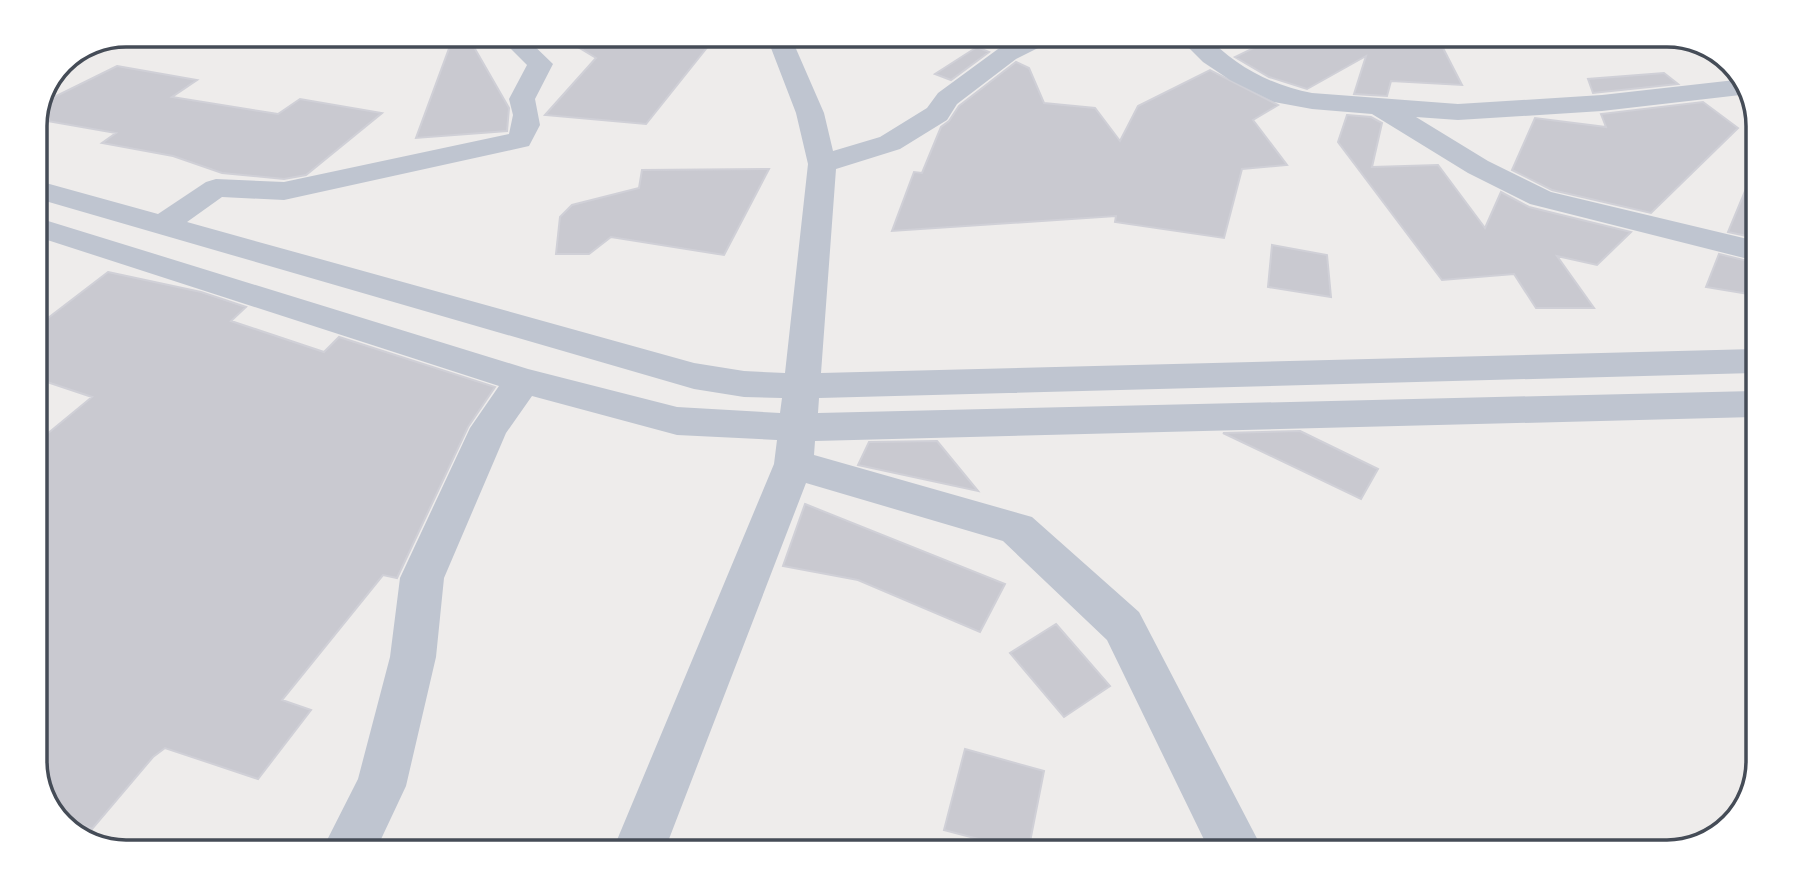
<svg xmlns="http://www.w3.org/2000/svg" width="1793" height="887" font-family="'IBM Plex Sans',sans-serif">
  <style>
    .building { fill: #c9c9d0; stroke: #d0d0d7; stroke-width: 2 }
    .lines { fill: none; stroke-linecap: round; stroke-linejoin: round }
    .minor { fill: #bfc5d0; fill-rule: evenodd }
    .rim { fill: none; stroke: #454c57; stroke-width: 3.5 }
  </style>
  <rect width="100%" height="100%" fill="#eeeceb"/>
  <path class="building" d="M454,35H467L509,108L507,131L416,138Z
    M558,35H717L646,124L545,115L596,58Z
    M1373,35H1401L1398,46L1443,48L1462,85L1391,81L1387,96L1354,94L1366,56L1307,89L1269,77L1235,57L1272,39L1370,45Z
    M977,47L989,52L951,80L935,74Z
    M1016,62L1029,68L1044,103L1095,108L1120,141L1138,106L1210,70L1278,105L1253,120L1287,165L1242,169L1224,238L1115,222L1116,216L892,231L914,172L922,173L941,127L949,121L959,106Z
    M117,66L197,80L172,97L278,114L300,99L382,113L306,175L284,179L222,173L173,156L102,143L116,133L36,119L44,102Z
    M1664,73L1678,84L1593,93L1588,79Z
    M1703,102L1738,128L1651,213L1552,190L1512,170L1535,118L1606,127L1601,114Z
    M1347,115L1371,117L1382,123L1372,167L1438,165L1485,228L1501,192L1529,207L1631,232L1597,265L1557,256L1594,308H1536L1514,274L1442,280L1338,142Z
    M1755,167L1757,168L1756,238L1728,232Z
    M769,169L724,255L611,237L589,254H556L560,217L572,205L639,188L642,170Z
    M1272,245L1327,255L1331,297L1268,287Z
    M1719,254L1756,263L1755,295L1706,287Z
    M108,272L201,292L246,307L231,321L324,352L339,337L495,387L468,427L397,578L383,575L282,700L311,710L258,779L165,748L153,757L92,829L51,812L35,767V444L92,397L35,378V328Z
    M1300,431L1378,469L1361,499L1223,433Z
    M937,441L978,491L858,465L869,442Z
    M805,504L1005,584L980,632L858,580L783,566Z
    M1056,624L1110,686L1064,717L1010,653Z
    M965,749L1044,771L1028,852L944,830Z"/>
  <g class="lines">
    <path class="minor" d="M497,35H523L553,64L535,99L540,125L529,146L284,200L222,197L187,222L694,363L744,371L785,373L808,164L796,113L766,35H790L824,113L833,151L880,137L927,108L938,93L998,49L1026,35H1057L1054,40L1016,59L957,104L947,120L900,149L836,169L821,373L1755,349L1754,373L819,398L818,413L1754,391V417L815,441L814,455L1032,517L1139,612L1264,852H1210L1107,640L1003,541L806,483L664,852H612L774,464L777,440L677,435L532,396L506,433L444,578L436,657L406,786L375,852H321L358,779L390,657L400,578L470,428L499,386L35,236V217L528,369L677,407L780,413L782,398L744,397L694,389L35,198V180L158,214L206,182L216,179L284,182L509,134L513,115L509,99L527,65Z
      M1176,35H1206C1233,65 1272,86 1312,93L1458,104L1602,95L1744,79L1749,94L1602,111L1458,120L1416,117L1488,161L1551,192L1756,241V261L1530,204L1468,173L1372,114L1312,109L1274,102L1230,80L1203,62Z"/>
  </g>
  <path d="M0 0H1793V887H0ZM126 47H1667A79 79 0 0 1 1746 126V761A79 79 0 0 1 1667 840H126A79 79 0 0 1 47 761V126A79 79 0 0 1 126 47Z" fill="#fff" fill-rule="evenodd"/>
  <path class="rim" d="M126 47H1667A79 79 0 0 1 1746 126V761A79 79 0 0 1 1667 840H126A79 79 0 0 1 47 761V126A79 79 0 0 1 126 47Z"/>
</svg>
